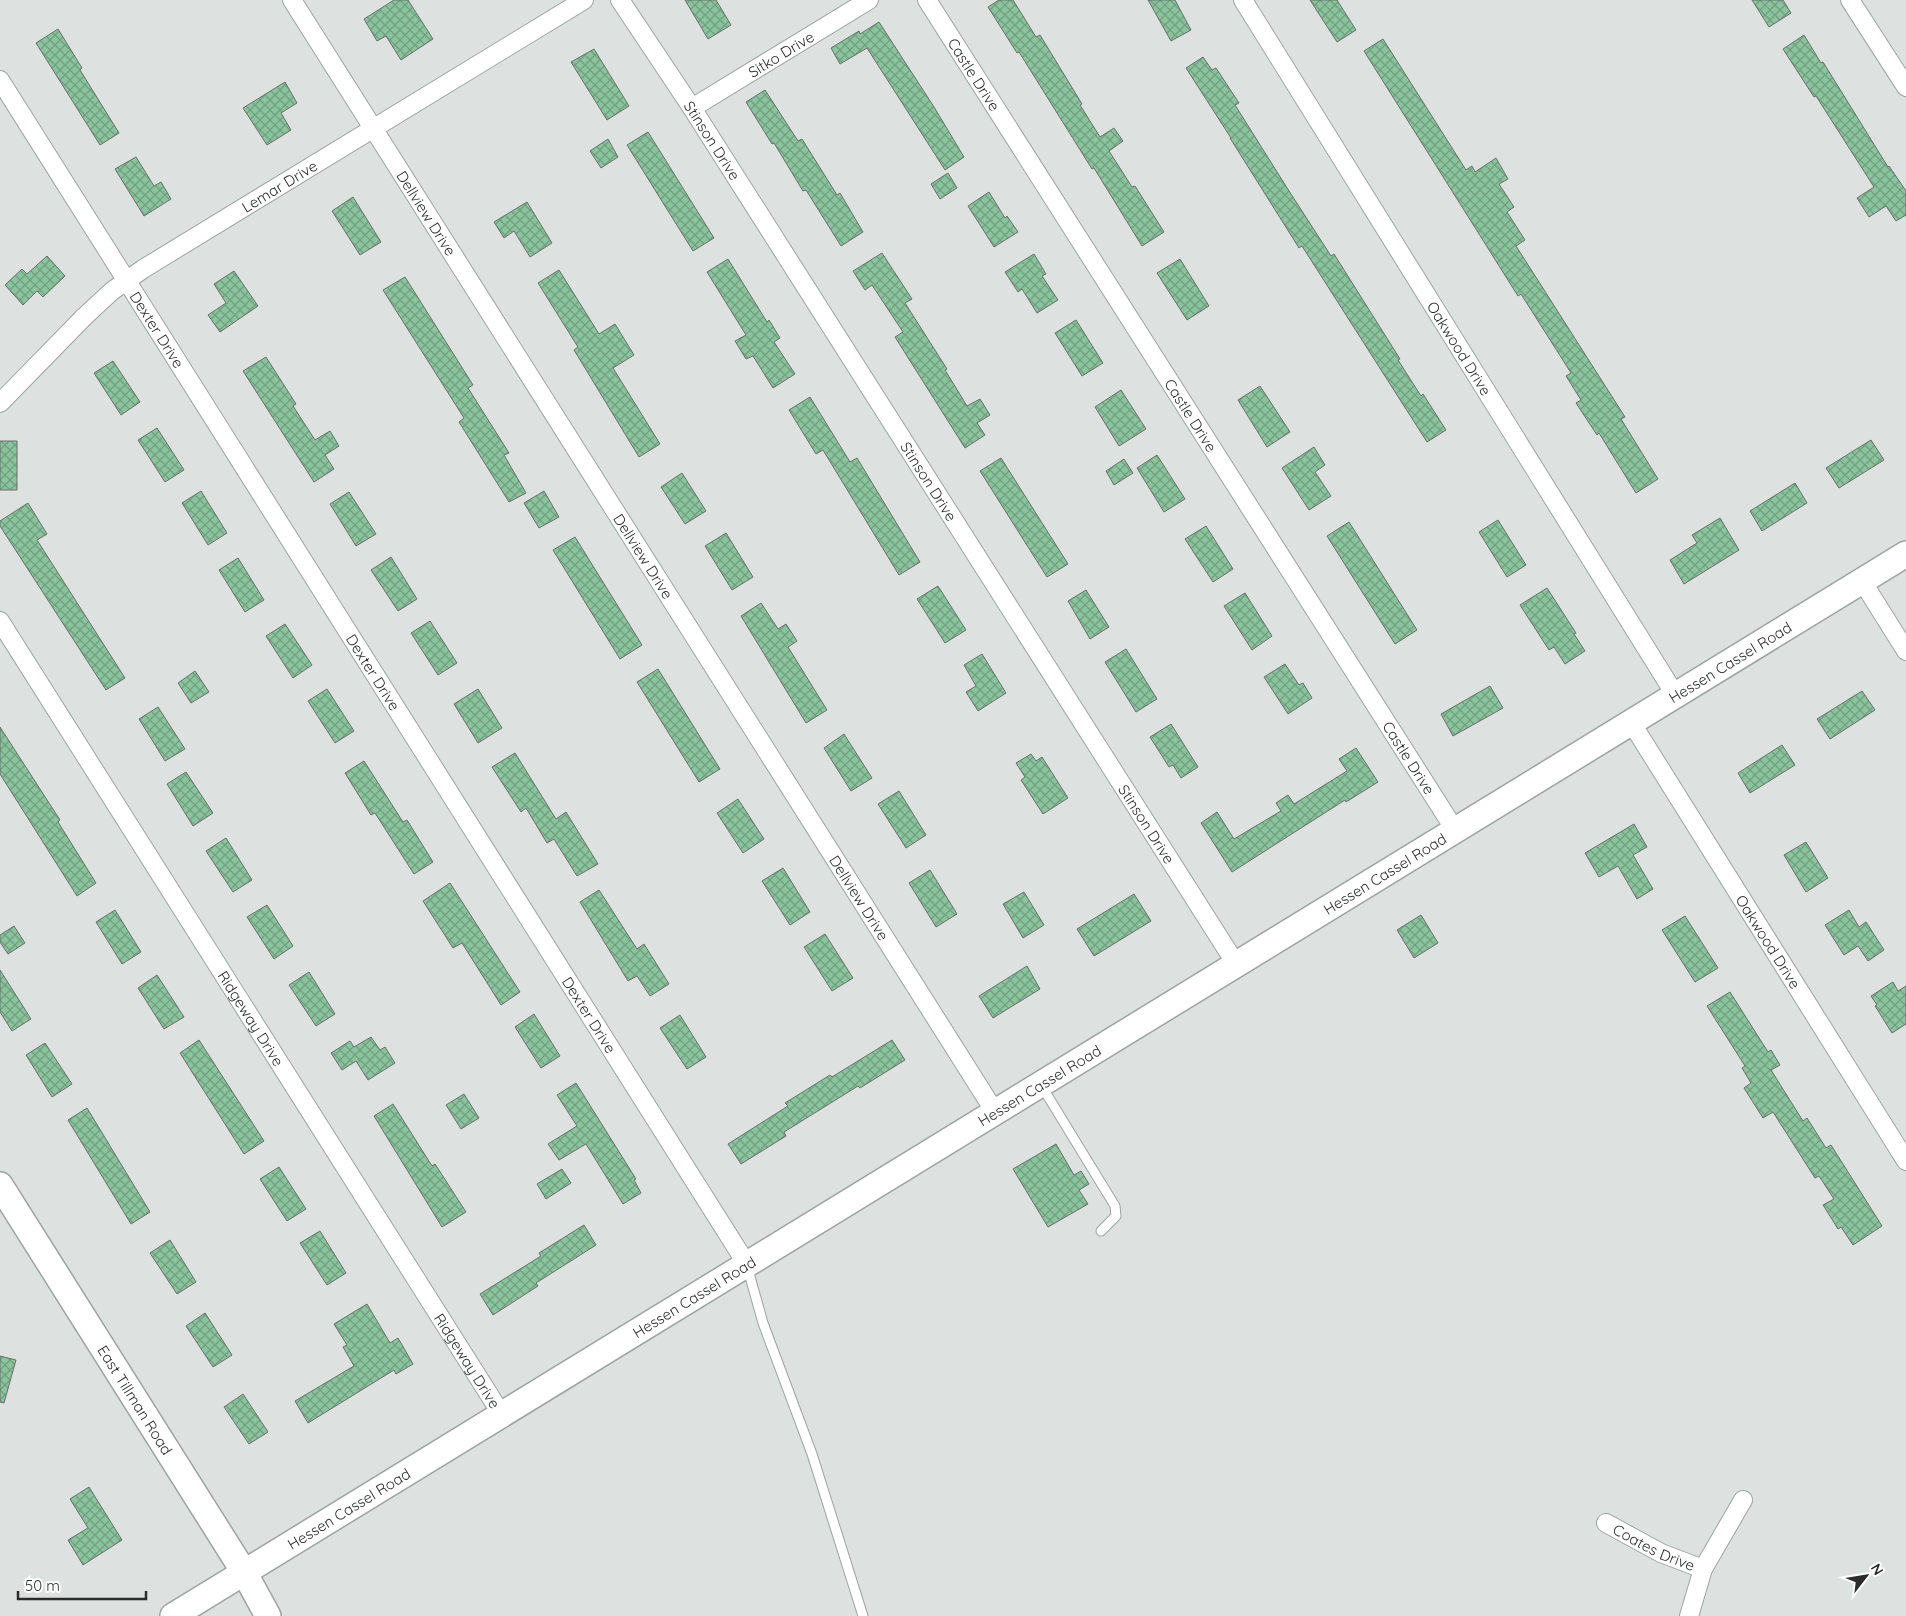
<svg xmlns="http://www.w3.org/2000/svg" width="1906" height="1616" font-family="Quicksand,sans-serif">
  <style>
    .building { fill: url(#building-cross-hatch); stroke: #6b6f6c }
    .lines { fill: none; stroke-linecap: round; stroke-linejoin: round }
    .lane-casing { stroke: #9ea3a1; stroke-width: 11 }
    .street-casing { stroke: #9ea3a1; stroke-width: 20 }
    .secondary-casing { stroke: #9ea3a1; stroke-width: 28 }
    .lane { stroke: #fff; stroke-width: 9 }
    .street { stroke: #fff; stroke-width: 18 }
    .secondary { stroke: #fff; stroke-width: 25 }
    .labels { text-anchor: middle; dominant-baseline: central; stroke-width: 4.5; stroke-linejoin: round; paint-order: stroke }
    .street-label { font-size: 15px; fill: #2a2c2c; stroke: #fff }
  </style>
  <defs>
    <pattern id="building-cross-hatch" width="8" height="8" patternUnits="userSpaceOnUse" patternTransform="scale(1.25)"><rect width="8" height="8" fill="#8ac49d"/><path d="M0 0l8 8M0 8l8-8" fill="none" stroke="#719f80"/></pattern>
  </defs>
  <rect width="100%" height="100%" fill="#dde2e1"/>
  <path class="building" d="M394,0H408L433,39L401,60L386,36L377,41L364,19Z
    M685,0H716L731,25L708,39Z
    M999,0H1013L1036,37L1040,35L1082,104L1080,105L1100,137L1114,128L1123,141L1109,151L1132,187L1135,186L1164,232L1142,246L1094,168L1092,169L1019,52L1017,53L988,7Z
    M1148,0H1175L1191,30L1171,41Z
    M1310,0H1337L1356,30L1337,42Z
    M1752,0H1783L1791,13L1769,27Z
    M879,22L934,107L964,157L945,170L867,48L840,64L831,48L859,31L860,34Z
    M58,29L82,68L80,70L119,133L100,145L36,43Z
    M1804,35L1821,63L1823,62L1888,167L1889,166L1906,191V215L1896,221L1886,206L1869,217L1857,198L1874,187L1816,96L1814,97L1783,49Z
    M1383,39L1466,170L1472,166L1475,172L1496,158L1508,179L1499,184L1514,207L1507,212L1525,240L1516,246L1625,417L1621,419L1658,479L1636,493L1599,433L1597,435L1576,403L1581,400L1566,376L1571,373L1521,294L1518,296L1364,51Z
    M594,49L629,106L607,120L571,62Z
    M1203,57L1212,70L1216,68L1239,103L1235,105L1289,191L1331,256L1334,254L1400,359L1398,360L1421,396L1423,394L1446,430L1427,442L1302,246L1299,248L1230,138H1231L1186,68Z
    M285,82L297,103L281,113L291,130L267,145L243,108Z
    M765,90L798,141L802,139L837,195L840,193L863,232L841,246L806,190L803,191L774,143L772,144L746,102Z
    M648,132L714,238L693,251L627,145Z
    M608,139L618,157L601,168L590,151Z
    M136,157L154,186L161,182L171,199L144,216L115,169Z
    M948,173L957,188L940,199L931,184Z
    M989,192L1005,218L1007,216L1018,232L994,247L968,206Z
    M353,197L381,242L360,255L332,211Z
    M527,202L552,243L530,257L514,231L504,238L494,222Z
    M882,253L912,299L905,303L947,369L945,370L967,406L980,399L990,415L977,423L985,435L965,448L895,337L903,332L872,285L865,290L853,271Z
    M1034,254L1046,274L1042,276L1058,300L1037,313L1022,289L1018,292L1005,272Z
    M47,256L65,276L43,297L37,291L23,305L5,285L22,269L27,274Z
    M728,259L767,322L769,320L780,338L774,342L795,374L773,388L753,356L746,359L735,341L746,335L707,272Z
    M1180,259L1209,306L1187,320L1157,273Z
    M559,270L599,334L615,324L634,355L613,368L660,444L639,457L574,350L578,347L538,283Z
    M234,271L258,306L220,332L208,315L226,303L214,284Z
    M405,277L473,385L468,388L509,453L504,455L526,493L509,502L459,422L464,418L383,290Z
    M1076,320L1103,363L1082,376L1055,333Z
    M266,357L296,404L293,406L315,440L330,431L339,446L325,455L334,469L314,482L243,371Z
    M113,361L140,402L121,415L94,373Z
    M1260,386L1290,432L1267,447L1238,400Z
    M1121,390L1146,429L1119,446L1095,407Z
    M810,397L850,462L857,458L920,562L899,575L823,450L816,454L789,410Z
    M157,428L184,470L165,482L138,440Z
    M1871,440L1884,460L1839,488L1826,468Z
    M0,441H17V490H0Z
    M1314,447L1325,465L1315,472L1331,496L1309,510L1282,468Z
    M1157,455L1185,499L1164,512L1137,468Z
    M1001,458L1068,564L1047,577L980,471Z
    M1124,459L1133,473L1114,485L1106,471Z
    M682,473L706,511L685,524L661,487Z
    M1795,483L1807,503L1762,531L1750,511Z
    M201,491L227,533L208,545L182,503Z
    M544,491L559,517L539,528L524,503Z
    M349,492L376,534L356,546L330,504Z
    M28,503L47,534L37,540L125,678L106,690L0,526V521Z
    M1720,518L1739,550L1684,584L1670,560L1697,543L1692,535Z
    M1498,520L1526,565L1507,577L1479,532Z
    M1349,522L1417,630L1395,644L1327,536Z
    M1206,526L1233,569L1213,582L1185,539Z
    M726,533L753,577L732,590L705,546Z
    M575,537L642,645L620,659L553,550Z
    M391,557L417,599L398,611L371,570Z
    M238,558L264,600L245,612L219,570Z
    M938,586L966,630L945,643L917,599Z
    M1547,588L1576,633L1574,634L1585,651L1565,664L1554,647L1549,650L1520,605Z
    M1086,590L1109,627L1090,639L1068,601Z
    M1245,593L1272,636L1252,650L1224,606Z
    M761,603L778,629L786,624L797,641L788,647L827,710L806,723L741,616Z
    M430,621L457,663L438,675L411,633Z
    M285,624L312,665L293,678L266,636Z
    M1126,649L1157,699L1136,712L1105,662Z
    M982,654L1006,693L978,711L966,692L976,686L964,665Z
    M1285,664L1299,685L1303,683L1312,698L1288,714L1264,677Z
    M658,669L720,769L699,782L637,682Z
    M195,671L209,692L191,703L178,683Z
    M1490,686L1503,708L1453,736L1441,714Z
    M327,689L354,731L335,743L308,701Z
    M478,689L502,728L478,743L454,704Z
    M1862,691L1875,710L1830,739L1817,719Z
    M158,707L185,749L165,761L139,719Z
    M1171,724L1198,767L1181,778L1173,765L1169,767L1150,737Z
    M0,727L60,820L58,822L96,883L77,896L0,774Z
    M844,734L872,778L851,791L824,748Z
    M1782,745L1795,765L1750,793L1738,773Z
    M1356,748L1378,782L1346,802L1345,800L1232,872L1201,823L1217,812L1234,839L1281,811L1276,803L1288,795L1294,804L1347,771L1339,759Z
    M515,753L556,819L566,812L598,864L577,876L554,839L547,843L526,808L521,812L492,767Z
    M1031,754L1036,761L1042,757L1068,798L1043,814L1021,780L1025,777L1016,763Z
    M364,761L403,822L407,820L433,862L414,874L375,813L371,815L345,773Z
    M186,772L213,813L193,826L167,784Z
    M899,791L926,835L906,848L878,804Z
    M738,799L764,839L743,853L717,813Z
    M1634,824L1647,847L1633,855L1653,889L1637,899L1618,866L1599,877L1585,853Z
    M226,838L252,880L233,892L206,851Z
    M1806,842L1828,878L1806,892L1784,855Z
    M783,868L810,912L790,925L762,881Z
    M930,870L957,914L936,927L909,883Z
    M450,883L520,992L501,1005L462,943L453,948L423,901Z
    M599,890L637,949L644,944L669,984L650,996L637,976L628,981L580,902Z
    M1024,892L1044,925L1023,938L1003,904Z
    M1134,894L1151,921L1094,956L1077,929Z
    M267,905L293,946L274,959L247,917Z
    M115,910L141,952L122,964L96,922Z
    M1849,910L1859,927L1866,922L1884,950L1868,961L1858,946L1844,955L1825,925Z
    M1421,915L1438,943L1414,958L1397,930Z
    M1685,916L1718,968L1695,982L1662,930Z
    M14,926L25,943L8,954L0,942V935Z
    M825,934L853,978L832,991L804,947Z
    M1027,966L1040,989L993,1018L979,996Z
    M0,970L31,1019L12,1031L0,1012Z
    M309,972L335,1014L316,1026L289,985Z
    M157,975L184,1017L164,1029L138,988Z
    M1893,982L1898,991L1906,986V1024L1892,1033L1875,1006L1877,1005L1871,996Z
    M1730,992L1768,1052L1771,1050L1780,1065L1771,1070L1803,1121L1807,1118L1826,1148L1831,1145L1882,1226L1853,1245L1841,1227L1838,1229L1823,1205L1834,1199L1819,1176L1815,1178L1773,1112L1763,1118L1744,1088L1751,1083L1742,1068L1745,1066L1707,1006Z
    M534,1014L560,1056L541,1068L515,1027Z
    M680,1015L706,1057L687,1069L660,1028Z
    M371,1037L380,1050L385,1047L395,1063L368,1080L356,1061L342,1070L331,1053L350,1041L354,1047Z
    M199,1040L264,1141L244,1154L180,1053Z
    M892,1040L905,1060L860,1088L858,1086L784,1132L786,1136L741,1164L728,1144L788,1106L785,1103L830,1075L832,1077Z
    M45,1043L72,1084L52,1097L26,1055Z
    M576,1083L636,1179L634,1180L641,1193L623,1204L586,1144L559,1160L548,1144L577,1126L557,1095Z
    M464,1094L479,1118L461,1129L446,1105Z
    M393,1104L432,1166L435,1164L466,1212L442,1227L374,1116Z
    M87,1108L150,1212L131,1224L68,1120Z
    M1056,1144L1074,1175L1081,1171L1089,1184L1079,1190L1088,1204L1048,1227L1013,1169Z
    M279,1167L306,1209L287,1221L260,1179Z
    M562,1169L571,1183L546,1199L537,1184Z
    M584,1225L596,1245L536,1283L538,1286L493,1315L480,1294L541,1256L539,1253Z
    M320,1231L346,1273L327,1285L300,1243Z
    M170,1240L196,1282L177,1294L150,1253Z
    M367,1304L390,1343L398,1338L413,1364L396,1374L394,1370L308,1423L295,1401L354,1366L343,1347L347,1345L334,1324Z
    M205,1313L232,1355L213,1367L186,1326Z
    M0,1356L16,1360L4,1403L0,1402Z
    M243,1394L268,1432L249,1444L224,1407Z
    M89,1487L122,1540L83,1565L68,1540L88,1528L70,1499Z"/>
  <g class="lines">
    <g class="lane-casing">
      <path id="lane" d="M1041,1085L1115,1206L1116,1216L1101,1231
        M747,1266L763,1323L812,1454L863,1616"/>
    </g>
    <g class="street-casing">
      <g id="street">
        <path id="s1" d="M292,0L995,1112"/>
        <path id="s2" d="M620,0L692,108L1236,964"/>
        <path id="s3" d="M927,0L1455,830"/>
        <path id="s4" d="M1243,0L1676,696"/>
        <path d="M1850,0L1906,87"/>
        <path id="s5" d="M0,80L746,1263"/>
        <path id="s6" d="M692,108L869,0"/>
        <path id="s7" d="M0,403L84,317L112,291L143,269L584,0"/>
        <path d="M1862,581L1906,651"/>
        <path id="s8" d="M0,621L502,1415"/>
        <path id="s9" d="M1631,722L1906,1161"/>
        <path id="s10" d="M1606,1523L1661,1553L1703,1569"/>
        <path d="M1689,1616L1703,1569L1743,1500"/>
      </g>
    </g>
    <g class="secondary-casing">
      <g id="secondary">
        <path id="s11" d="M0,1185L244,1572L268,1616"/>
        <path id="s12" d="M173,1616L1906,554"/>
      </g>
    </g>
    <use href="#lane" class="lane"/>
    <use href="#street" class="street"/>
    <use href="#secondary" class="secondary"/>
  </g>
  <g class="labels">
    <g class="street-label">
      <text stroke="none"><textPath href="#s6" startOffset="104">Sitko Drive</textPath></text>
      <text stroke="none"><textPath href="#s3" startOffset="88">Castle Drive</textPath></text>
      <text stroke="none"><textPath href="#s2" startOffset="168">Stinson Drive</textPath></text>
      <text stroke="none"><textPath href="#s7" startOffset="356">Lemar Drive</textPath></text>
      <text stroke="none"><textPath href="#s1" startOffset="252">Dellview Drive</textPath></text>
      <text stroke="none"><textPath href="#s5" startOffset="295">Dexter Drive</textPath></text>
      <text stroke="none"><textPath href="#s4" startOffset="410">Oakwood Drive</textPath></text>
      <text stroke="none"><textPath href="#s3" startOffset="492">Castle Drive</textPath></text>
      <text stroke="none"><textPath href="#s2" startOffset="572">Stinson Drive</textPath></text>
      <text stroke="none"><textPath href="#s1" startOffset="658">Dellview Drive</textPath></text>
      <text stroke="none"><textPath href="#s12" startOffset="1826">Hessen Cassel Road</textPath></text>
      <text stroke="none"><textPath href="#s5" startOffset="700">Dexter Drive</textPath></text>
      <text stroke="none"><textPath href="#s3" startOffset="898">Castle Drive</textPath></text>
      <text stroke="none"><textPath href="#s2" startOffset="978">Stinson Drive</textPath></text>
      <text stroke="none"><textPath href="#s12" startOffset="1421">Hessen Cassel Road</textPath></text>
      <text stroke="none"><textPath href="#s1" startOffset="1062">Dellview Drive</textPath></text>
      <text stroke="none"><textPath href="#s9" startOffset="259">Oakwood Drive</textPath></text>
      <text stroke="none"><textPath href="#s5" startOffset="1105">Dexter Drive</textPath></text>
      <text stroke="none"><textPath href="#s8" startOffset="470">Ridgeway Drive</textPath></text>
      <text stroke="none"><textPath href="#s12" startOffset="1016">Hessen Cassel Road</textPath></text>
      <text stroke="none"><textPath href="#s12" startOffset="611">Hessen Cassel Road</textPath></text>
      <text stroke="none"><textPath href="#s8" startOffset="875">Ridgeway Drive</textPath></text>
      <text stroke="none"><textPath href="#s11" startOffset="254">East Tillman Road</textPath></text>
      <text stroke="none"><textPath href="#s12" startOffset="206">Hessen Cassel Road</textPath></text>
      <text stroke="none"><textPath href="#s10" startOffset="54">Coates Drive</textPath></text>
    </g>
  </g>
  <g transform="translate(1866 1576) rotate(59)" stroke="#ffffff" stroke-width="4" paint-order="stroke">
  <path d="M0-4L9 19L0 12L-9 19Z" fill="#2a2c2c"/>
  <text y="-8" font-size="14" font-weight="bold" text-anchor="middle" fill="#2a2c2c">N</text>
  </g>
  <path d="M18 1591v8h128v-8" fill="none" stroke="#2a2c2c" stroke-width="2.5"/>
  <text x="25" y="1591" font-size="15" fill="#2a2c2c" stroke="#ffffff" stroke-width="4" paint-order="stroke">50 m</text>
</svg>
